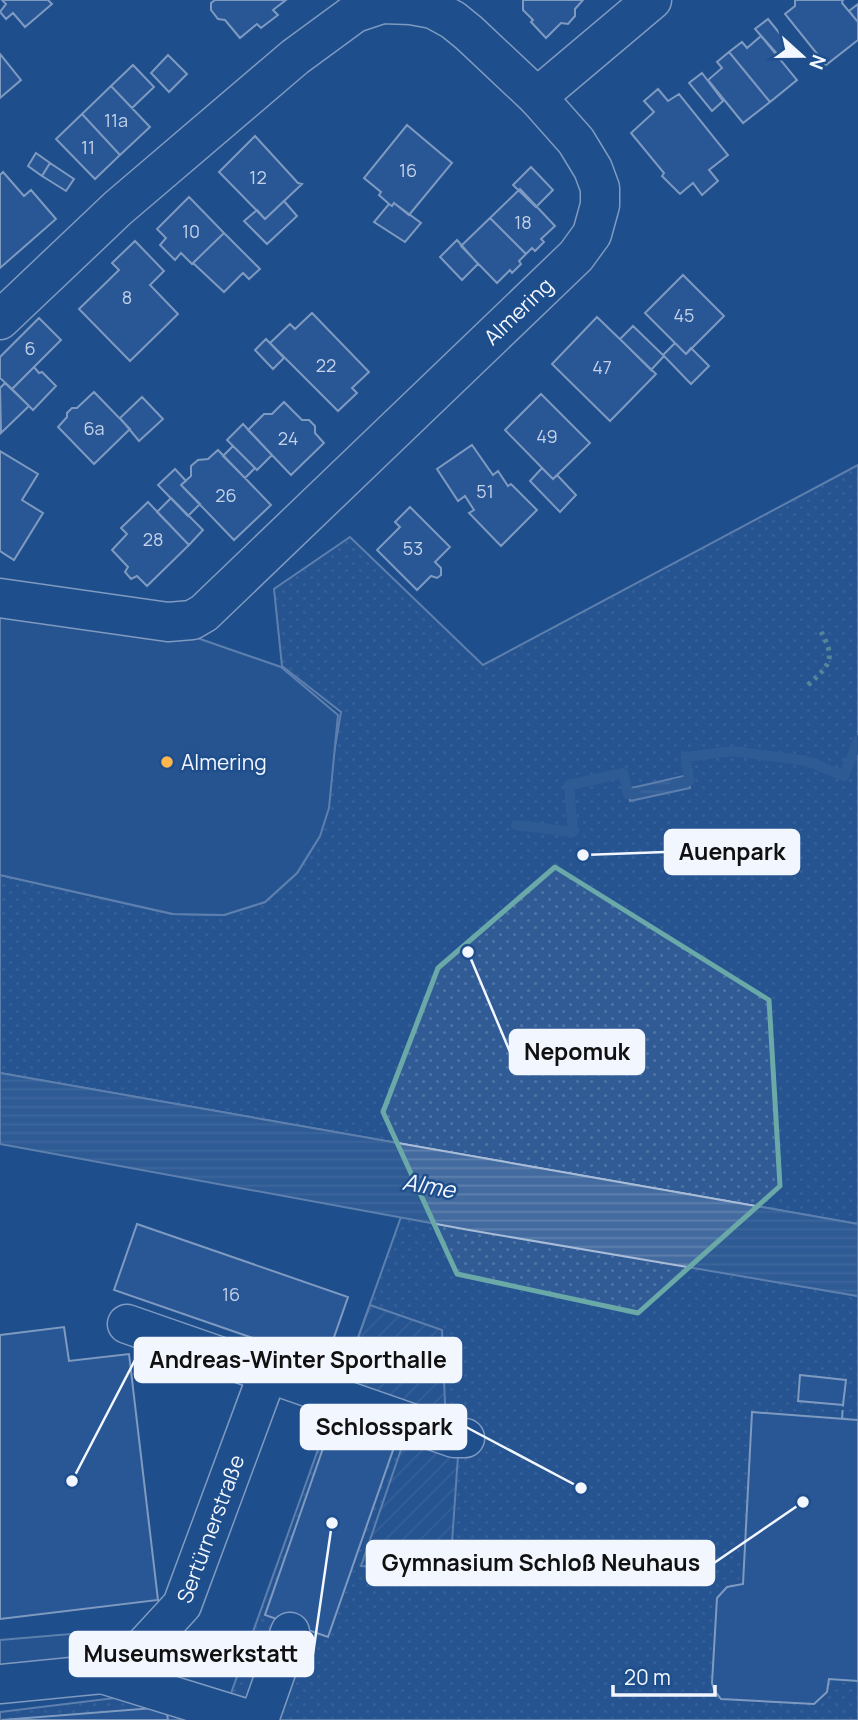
<svg xmlns="http://www.w3.org/2000/svg" width="858" height="1720" font-family="Manrope,sans-serif">
  <style>
    .park { fill: url(#park-dots); stroke: #a8bbd7; stroke-width: 2 }
    .garden { fill: url(#garden-furrows); stroke: #a8bbd7; stroke-width: 2 }
    .pitch { fill: #305b95; stroke: #a8bbd7; stroke-width: 2 }
    .water { fill: url(#water-rules); stroke: #a8bbd7; stroke-width: 2 }
    .lines { fill: none; stroke-linecap: round; stroke-linejoin: round }
    .stream { stroke: #446ba0; stroke-width: 10 }
    .building { fill: #3563a3; stroke: #f2f6ff; stroke-width: 2 }
    .minor-casing { stroke: #f2f6ff; stroke-width: 41 }
    .minor { stroke: #1f4e8c; stroke-width: 38 }
    .hedge { stroke: #97c8a6; stroke-width: 5; stroke-dasharray: 3.5 5; stroke-linecap: butt }
    .fence { stroke: #f2f6ff; stroke-width: 2; stroke-dasharray: 9 3.5; stroke-linecap: butt }
    .marked { fill: none; stroke: #6aa9a8; stroke-width: 5; stroke-linejoin: round }
    .poi-dot { fill: #ffb74d; stroke: #1f4e8c; stroke-width: 2.5 }
    .labels { text-anchor: middle; dominant-baseline: central; stroke-width: 5; stroke-linejoin: round; paint-order: stroke }
    .number-label { font-size: 18px; fill: #c3d1e8 }
    .street-label { font-size: 21px; fill: #f2f6ff; stroke: #1f4e8c }
    .poi-label { font-size: 21px; fill: #f2f6ff; stroke: #1f4e8c; text-anchor: start }
    .water-label { font-size: 23px; font-style: italic; fill: #f2f6ff; stroke: #1f4e8c }
    .leader { fill: none; stroke: #f2f6ff; stroke-width: 2.5 }
    .callout-dot { fill: #f2f6ff; stroke: #1f4e8c; stroke-width: 2.5 }
    .callout { fill: #f2f6ff; stroke: #f2f6ff; stroke-width: 2.5 }
    .callout-label { font-size: 23px; text-anchor: middle; font-weight: bold; fill: #111 }
  </style>
  <defs>
    <pattern id="park-dots" width="8" height="8" patternUnits="userSpaceOnUse" patternTransform="scale(1.75)"><rect width="8" height="8" fill="#305b95"/><path d="M2 2h.1M6 6h.1" fill="none" stroke="#4e73a5" stroke-width="1.8" stroke-linecap="round"/></pattern>
    <pattern id="garden-furrows" width="10" height="10" patternUnits="userSpaceOnUse" patternTransform="scale(1.75)"><rect width="10" height="10" fill="#305b95"/><path d="M-1 1l2-2M0 10L10 0M9 11l2-2" fill="none" stroke="#4e73a5"/></pattern>
    <pattern id="water-rules" width="6" height="5" patternUnits="userSpaceOnUse" patternTransform="scale(1.75)"><rect width="6" height="5" fill="#446ba0"/><path d="M0 2.5h6" fill="none" stroke="#5f81ae"/></pattern>
  </defs>
  <rect width="100%" height="100%" fill="#1f4e8c"/>
  <path class="park" d="M858,465V1224L0,1073V875L172,914L224,915L265,902L297,873L320,836L341,712L282,666L274,589L350,537L483,665Z
    M401,1217L858,1296V1720H0V1712L164,1692L229,1699Z"/>
  <path class="garden" d="M370,1305L442,1330L446,1428L340,1388Z
    M405,1438L458,1456L450,1571L361,1566Z"/>
  <path class="pitch" d="M0,613L177,631L281,667L338,715L329,808L320,836L297,873L265,902L224,915L173,914L0,875Z
    M82,1633L86,1686L0,1693V1640Z"/>
  <path class="water" d="M688,775L690,788L630,801L627,789Z
    M0,1073L858,1224V1296L469,1230L0,1144Z"/>
  <g class="lines">
    <path class="stream" d="M675,784L689,781L686,757L733,751L807,761L844,776L858,740
      M516,825L573,832L569,785L623,773L628,794L636,793"/>
  </g>
  <path class="building" d="M2,0H48L52,4L25,27L13,13L6,19L0,12L6,4Z
    M215,0H286L273,10L278,15L261,28L257,24L240,38L225,20L218,19L211,10V3Z
    M523,0H583L575,9V16L568,24L561,23L546,38L531,22L533,20L523,10Z
    M795,0H843L842,3L858,22V40L826,65L785,14L795,6Z
    M858,4V22L849,11Z
    M768,19L790,46L779,56L755,29Z
    M761,36L797,80L770,102L729,52L742,42L747,48Z
    M729,52L770,102L743,123L708,80L722,68L717,62Z
    M0,54L21,80L0,98Z
    M168,55L187,74L169,92L151,73Z
    M133,65L154,87L132,108L111,86Z
    M702,73L723,101L712,111L689,83Z
    M111,86L150,127L120,155L82,114Z
    M658,89L668,101L679,94L728,155L709,170L718,181L702,195L693,183L680,194L662,176L664,173L631,133L654,112L644,101Z
    M82,114L120,155L95,179L56,139Z
    M407,125L452,163L409,215L394,203L392,206L389,204L379,195L381,192L364,178Z
    M255,136L298,183L302,184L265,219L219,172Z
    M36,153L50,163L42,176L28,166Z
    M50,163L74,179L66,191L42,176Z
    M531,167L553,190L536,207L513,185Z
    M3,172L24,196L31,190L56,219L0,268V175Z
    M520,189L555,226L541,239L544,242L535,251L532,248L526,254L490,218Z
    M189,197L224,233L192,264L181,253L175,260L160,245L166,238L157,229Z
    M284,201L297,216L267,244L244,221L257,210L265,219Z
    M394,203L421,223L405,242L374,222L389,204L392,206Z
    M490,218L526,254L519,261L521,264L512,273L510,270L497,283L461,246Z
    M224,233L260,269L249,279L243,273L224,292L193,263Z
    M457,240L478,264L462,280L440,257Z
    M135,241L164,271L150,285L178,314L130,361L79,309L119,270L112,263Z
    M683,275L724,316L686,354L645,313Z
    M312,313L369,372L352,388L357,393L338,411L270,343L290,324L295,329Z
    M597,317L656,374L610,421L552,364Z
    M39,318L61,340L12,389L0,378V357Z
    M633,326L664,356L651,370L620,339Z
    M266,339L284,358L273,369L255,350Z
    M675,343L686,354L691,348L709,366L691,384L663,355Z
    M34,367L39,373L42,372L56,386L33,410L12,389Z
    M5,383L29,406L1,433L0,388Z
    M94,392L130,429L94,464L58,427L67,417V413L72,408H77Z
    M541,394L590,443L553,479L505,430Z
    M142,397L163,419L139,441L120,418Z
    M284,402L302,420H309L315,426V433L324,443L291,475L248,430L264,414H272Z
    M243,424L272,455L257,470L227,440Z
    M472,445L493,475L498,471L508,486L511,484L537,510L501,546L469,513L474,510L465,496L458,501L437,469Z
    M233,446L255,468L245,478L223,456Z
    M218,450L271,505L234,540L181,485L191,476V466L198,460L208,459Z
    M0,451L38,474L22,500L43,513L14,560L0,551Z
    M542,468L553,479L557,475L576,495L560,512L530,481Z
    M175,469L186,481L181,485L200,504L188,516L158,485Z
    M171,498L203,530L189,545L157,512Z
    M148,502L189,545L147,586L137,576L131,579L125,572L128,567L112,550L127,534L121,528Z
    M410,507L450,547L435,562L441,568V575L437,578L431,576L417,590L377,550L400,527L395,522Z
    M137,1224L348,1297L325,1363L114,1290Z
    M64,1327L69,1361L129,1354L158,1600L0,1619V1335Z
    M800,1375L846,1380L843,1405L798,1401Z
    M337,1408L400,1430L328,1637L265,1615Z
    M752,1412L858,1420V1681L829,1679L827,1692L814,1704L721,1699L714,1690L712,1683L717,1598L727,1587L743,1584Z
    M166,1707L168,1720H2Z"/>
  <g class="lines">
    <g class="minor-casing">
      <g id="minor">
        <path d="M537,97L652,0"/>
        <path d="M0,320L118,208L295,57L355,13L382,4L411,5L433,9L453,20L469,33L537,97L576,141L593,169L600,188V205L592,234L576,256L204,613L192,620L168,622L0,598"/>
        <path d="M127,1324L454,1438H465"/>
        <path d="M102,1674L251,1720"/>
        <path id="s1" d="M0,1684L102,1674L125,1667L182,1605L268,1373"/>
        <path d="M259,1720L290,1632"/>
      </g>
    </g>
    <use href="#minor" class="minor"/>
    <path class="hedge" d="M808,685C832,663 836,658 819,628"/>
    <path class="fence" d="M842,1419L843,1405"/>
  </g>
  <path d="M0 0H858V1720H0ZM555,867L769,1000L780,1186L638,1313L457,1274L383,1112L438,968Z" fill="#1f4e8c" fill-opacity=".55" fill-rule="evenodd"/>
  <path class="marked" d="M555,867L769,1000L780,1186L638,1313L457,1274L383,1112L438,968Z"/>
  <circle class="poi-dot" cx="167" cy="762" r="7"/>
  <g class="labels">
    <g class="number-label">
      <text x="116" y="120">11a</text>
      <text x="88" y="147">11</text>
      <text x="408" y="170">16</text>
      <text x="258" y="177">12</text>
      <text x="523" y="222">18</text>
      <text x="191" y="231">10</text>
      <text x="127" y="297">8</text>
      <text x="684" y="315">45</text>
      <text x="30" y="348">6</text>
      <text x="326" y="365">22</text>
      <text x="602" y="367">47</text>
      <text x="94" y="428">6a</text>
      <text x="547" y="436">49</text>
      <text x="288" y="438">24</text>
      <text x="485" y="491">51</text>
      <text x="226" y="495">26</text>
      <text x="153" y="539">28</text>
      <text x="413" y="548">53</text>
      <text x="231" y="1294">16</text>
    </g>
    <g class="street-label">
      <text transform="translate(518 311) rotate(-44)">Almering</text>
      <text stroke="none"><textPath href="#s1" startOffset="292">Sertürnerstraße</textPath></text>
    </g>
    <g class="poi-label">
      <text x="181" y="762">Almering</text>
    </g>
    <g class="water-label">
      <text transform="translate(429 1185) rotate(10)">Alme</text>
    </g>
  </g>
  <path class="leader" d="M583 855L665 852M468 952L510 1052M72 1481L135 1360M581 1488L466 1427M803 1502L714 1563M332 1523L313 1654"/>
  <g class="callout-dot">
    <circle cx="583" cy="855" r="7"/>
    <circle cx="468" cy="952" r="7"/>
    <circle cx="72" cy="1481" r="7"/>
    <circle cx="581" cy="1488" r="7"/>
    <circle cx="803" cy="1502" r="7"/>
    <circle cx="332" cy="1523" r="7"/>
  </g>
  <g class="callout">
    <rect x="665" y="830" width="134" height="44" rx="7"/>
    <rect x="510" y="1030" width="134" height="44" rx="7"/>
    <rect x="135" y="1338" width="326" height="44" rx="7"/>
    <rect x="301" y="1405" width="165" height="44" rx="7"/>
    <rect x="367" y="1541" width="347" height="44" rx="7"/>
    <rect x="70" y="1632" width="243" height="44" rx="7"/>
  </g>
  <g class="callout-label">
    <text x="732" y="860">Auenpark</text>
    <text x="577" y="1060">Nepomuk</text>
    <text x="298" y="1368">Andreas-Winter Sporthalle</text>
    <text x="384" y="1435">Schlosspark</text>
    <text x="541" y="1571">Gymnasium Schloß Neuhaus</text>
    <text x="191" y="1662">Museumswerkstatt</text>
  </g>
  <g transform="translate(802 56) rotate(111)" stroke="#1f4e8c" stroke-width="5" paint-order="stroke">
  <path d="M0-5L12 26L0 18L-12 26Z" fill="#f2f6ff"/>
  <text y="-10" font-size="19" font-weight="bold" text-anchor="middle" fill="#f2f6ff">N</text>
  </g>
  <path d="M613 1685v10h102v-10" fill="none" stroke="#f2f6ff" stroke-width="3.5"/>
  <text x="624" y="1685" font-size="21" fill="#f2f6ff" stroke="#1f4e8c" stroke-width="5" paint-order="stroke">20 m</text>
</svg>
